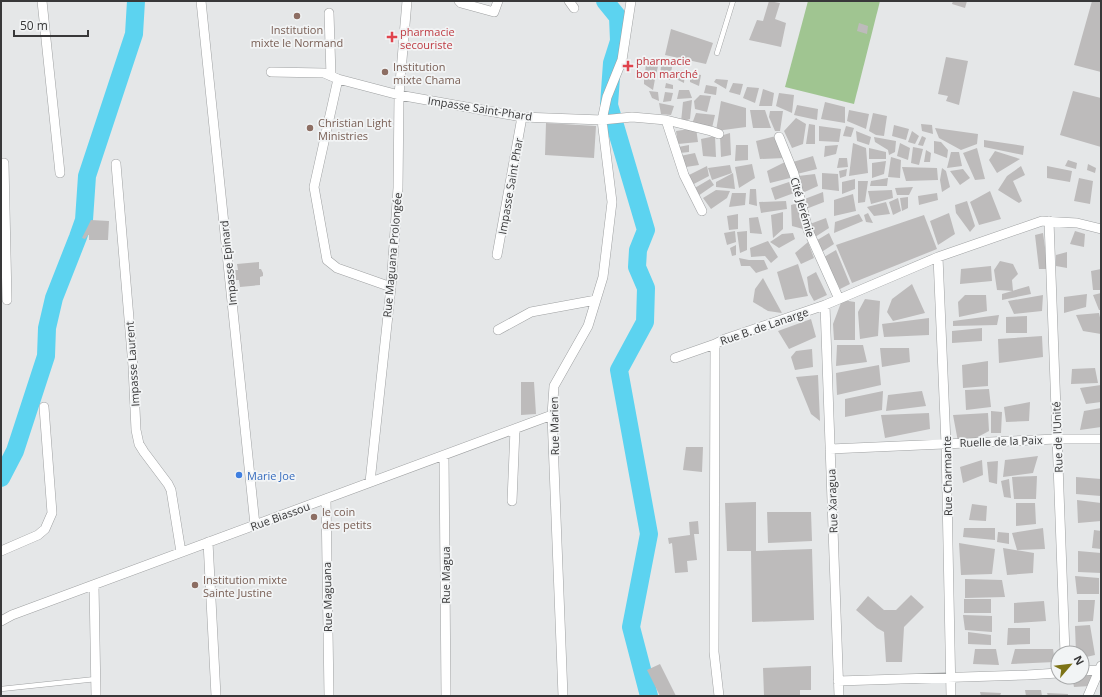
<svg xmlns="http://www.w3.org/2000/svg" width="1102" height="697" font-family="'Open Sans',sans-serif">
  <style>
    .grass { fill: #a0c591 }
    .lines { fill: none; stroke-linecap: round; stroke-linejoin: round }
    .river { stroke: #5cd3f0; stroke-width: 18 }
    .building { fill: #bdbbbb }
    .lane-casing { stroke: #9fa1a2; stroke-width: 5.5 }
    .street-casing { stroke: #9fa1a2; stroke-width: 10 }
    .lane { stroke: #fff; stroke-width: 4.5 }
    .street { stroke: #fff; stroke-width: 9 }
    .education-dot { fill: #8d6e63; stroke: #f2f4f5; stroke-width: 1.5 }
    .health-dot { fill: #e0444e; stroke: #f2f4f5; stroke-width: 1.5 }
    .shop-dot { fill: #3f7fe0; stroke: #f2f4f5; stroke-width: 1.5 }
    .labels { text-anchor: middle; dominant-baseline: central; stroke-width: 3.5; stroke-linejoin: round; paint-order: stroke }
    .education-label { font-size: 11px; fill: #785e54; stroke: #f2f4f5; text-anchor: start }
    .health-label { font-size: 11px; fill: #be3a42; stroke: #f2f4f5; text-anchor: start }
    .street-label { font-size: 11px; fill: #383839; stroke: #f2f4f5 }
    .shop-label { font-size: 11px; fill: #366cbe; stroke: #f2f4f5; text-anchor: start }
  </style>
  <rect width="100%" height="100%" fill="#e5e7e8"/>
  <path class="grass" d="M808,1H880L854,104L785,87Z"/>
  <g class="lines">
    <path class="river" d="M605,1L618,17L619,41L612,63L609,105L646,230L638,250L637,267L646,288L645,322L619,370L649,534L631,627L649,696
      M1,478L15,451L46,356L47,328L54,298L78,237L84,220L87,176L134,34L136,1"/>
  </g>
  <path class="building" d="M769,1L780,3L775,19L786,23L781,47L749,40L757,20L763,21Z
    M953,1H967L965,8L952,4Z
    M1092,1H1101V72L1074,65Z
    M859,23L868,26L867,34L857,31Z
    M671,29L713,43L706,64L665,55Z
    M946,57L968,61L959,105L946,101L948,96L938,94Z
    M646,62H659L656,75L645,74Z
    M661,66L672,67L670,80L660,77Z
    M677,70L685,71L684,83L676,79Z
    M690,73L701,75L699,86L690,82Z
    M644,75L655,79L653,90L644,84Z
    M716,79L728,80L726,89L714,82Z
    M666,83L673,85V89L665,88Z
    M733,83L743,84L740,95L729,92Z
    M706,85L717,87L716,95L704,93Z
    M747,87L759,88L755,103L743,98Z
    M763,89L774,93L772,106H759Z
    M679,90H689L692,98L677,99Z
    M649,91L658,92L659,101L652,98Z
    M1073,91L1101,98V147L1060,135Z
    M665,92L673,93L671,101L663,102Z
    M779,93L794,95L792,113L776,106Z
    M700,95L711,96L707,112L695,109L694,101Z
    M692,100L690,119L681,122L683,102Z
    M721,101L746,108V127L716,131Z
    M825,102L845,107V123L821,119Z
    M659,103L674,106L671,115L661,114Z
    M797,105L818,109L817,120L794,115Z
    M750,110H765L771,128H753Z
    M849,110L869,114L866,129L847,121Z
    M770,111H783L780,131H775L769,117Z
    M696,113L715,115L712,128L692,124Z
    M873,113L887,116L884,136L876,135L869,131Z
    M796,118L806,124L803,144L792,148L784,131Z
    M546,123L596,126L594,158L545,155Z
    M809,124L815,125V144H806Z
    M921,124L932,125L933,134L922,131Z
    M894,125L909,129L906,140L892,136Z
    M819,126L841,129L839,142L819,141Z
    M846,126L854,128L851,137L843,136Z
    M696,128L698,142L678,144L676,131Z
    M935,128L978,134L977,144L961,150L939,138Z
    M856,131L871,137L869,145L857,141Z
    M912,131L919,136L915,144L908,142Z
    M730,133L731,155L721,157L720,136Z
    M715,136L716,157L703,156L701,139Z
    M776,136L785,158L760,159L756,141Z
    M922,136L926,138L923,146L918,145Z
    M874,137L896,141L895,152L889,155L888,150L875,142Z
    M984,140L1024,146L1023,155L984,147Z
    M934,141L941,142L948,150L947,158L934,153Z
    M853,143L866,148L868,173L849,176Z
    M900,143L910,148L908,160L897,156Z
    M689,145V152L680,153L678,147Z
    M736,145H748V160L735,161Z
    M838,145L836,154L824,157L825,146Z
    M913,147L923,149L919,165L911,163Z
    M869,148L886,152V159H869Z
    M977,148L985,179L975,180L963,153Z
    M926,150L931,153L930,162H924Z
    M995,151L1020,159L997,173L989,160Z
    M951,152H959L962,166L947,168Z
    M695,153L699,165L686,167L680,156Z
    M813,156L817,169L797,174L793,162Z
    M891,157L901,160L900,178L888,177Z
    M839,158H847L848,167L837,168Z
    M1068,160L1077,163L1076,169L1065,166Z
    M886,161L884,174L872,178V163Z
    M785,162L790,178L770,183L767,171Z
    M752,164L755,178L739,188L735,167Z
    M1088,164L1096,168L1095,173L1087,170Z
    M730,165L732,173L712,180L708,168Z
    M707,166L709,176L690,186L687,176Z
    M1021,166L1025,175L1013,181L1022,201L1019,203L998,190L1007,176Z
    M1047,166L1072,171L1070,182L1047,178Z
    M902,167L937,168L938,180L906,181Z
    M942,168L946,171L950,187L942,192L940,180Z
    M847,169L846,176L840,178L839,171Z
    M963,169L970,178L960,185L950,171Z
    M733,173L735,189L716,187V182Z
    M822,173L838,174L839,191L822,189Z
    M815,174L818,186L800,194L798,176Z
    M888,178L887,186H870L871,181Z
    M1079,178L1093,181L1090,204L1074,201Z
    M710,179L714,185L698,196L693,189Z
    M855,179V189L842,194V182Z
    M792,181L794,193L775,200L771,188Z
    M858,181H868L865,202L858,203Z
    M913,187L909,195H897L895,188Z
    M750,189H756L757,206L749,204Z
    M716,190L730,191L727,198L711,209L703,198Z
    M892,190L893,198L871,204L868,191Z
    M990,191L1001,219L979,225L970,202Z
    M823,192L824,202L806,209L802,200Z
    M732,193H746L745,205L729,207Z
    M937,193L938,200L919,205L918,196Z
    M853,194L856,211L834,216V200Z
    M908,197V208L902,211L900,198Z
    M898,198L901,211L893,215L889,202Z
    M786,201L787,209L761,213L759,202Z
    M967,201L975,226L970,232L956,213L955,205Z
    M886,202L890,214L874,216L867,207Z
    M798,203L803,229L792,226L791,205Z
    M783,212V229L773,238L771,215Z
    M868,213L873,223L866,222L864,215Z
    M949,213L955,234L938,245L930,221Z
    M738,214V229L729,230L727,216Z
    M859,214L863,221L834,233L835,222Z
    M924,215L937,249L852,283L836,245Z
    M758,217L762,234L750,233L749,218Z
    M826,218L829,228L812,239L810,224Z
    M91,220L109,221L108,240H89V235H88L85,239L82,238Z
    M735,231L736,242L727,245L724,233Z
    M747,231V250L740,253L737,232Z
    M1075,231L1085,234L1084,247L1070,244Z
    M793,233L795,239L779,248L770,242L782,234Z
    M829,233L834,244L820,253L814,242Z
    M1043,233L1048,269H1039L1035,235Z
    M768,241L778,257L771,263L765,256L751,257L750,248Z
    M808,242L814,258L801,264L795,253Z
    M736,245V255L732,256L730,248Z
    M836,250L850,284L840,289L824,257Z
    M1067,252V268L1056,266V255Z
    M739,258L749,260H764L768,269L756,273L750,266H741Z
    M1000,261L1013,264L1018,274L1012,280L1013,291L997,290L994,270Z
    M259,262V269H261L263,273V276L260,277V285L240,287L239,280H236L235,270H238L237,264Z
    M798,264L808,296L785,300L777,272Z
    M991,266L992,281L960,284L961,269Z
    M1101,269V290H1093L1091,271Z
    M816,272L827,295L814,301L809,292L807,277Z
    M763,278L782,313L768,311L753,302L755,289Z
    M912,284L925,313L893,321L887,312L892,299Z
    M1029,286L1031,294L1002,300V294Z
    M1101,293V310H1099L1093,295Z
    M1087,294L1086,307L1064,313V297Z
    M965,295H986L987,311L959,317L958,302Z
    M1043,295L1042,311L1014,314L1008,301Z
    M865,299L880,301L878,336L860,339L858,312Z
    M842,300L855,302V340H834L833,324Z
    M1099,313L1101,322V334L1083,331L1076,315Z
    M999,315L997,325L953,326V321Z
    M1027,316V333H1006V317Z
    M929,318V335L884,337L882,324Z
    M811,319L816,337L789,349L778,331Z
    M982,328V341L952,343V331Z
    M1042,336L1043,357L999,363L998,339Z
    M837,345H863L867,362L836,366Z
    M880,348H909L910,362L882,367Z
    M812,349L813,367L795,370L791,357L796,351Z
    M988,361V386L963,388L962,365Z
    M879,365L881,385L837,395L836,373Z
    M1095,368L1098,383L1071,384L1072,369Z
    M818,375L820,421L811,414L796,377Z
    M521,382H534L536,414L521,415Z
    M1101,385V402L1086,404L1080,388Z
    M989,389L991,407L966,410L965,390Z
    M883,391L882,410L845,417V399Z
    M922,391L926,406L886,411L888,395Z
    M1030,402L1029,421L1006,422L1004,407Z
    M1101,408V427L1080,430L1084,411Z
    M991,411L1002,412L1001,433H991Z
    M929,413L930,429L885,438L881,415Z
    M988,413L989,431L959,447L953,415Z
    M686,447H703L702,472L683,470Z
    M1038,456L1033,473L1003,477L1005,460Z
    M982,460L983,475L963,483L960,467Z
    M998,461L997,484L989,482L987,462Z
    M1037,476L1036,499H1014L1012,477Z
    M1076,477L1101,479V496L1076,494Z
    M1009,479L1011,498L1004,497L1001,481Z
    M1077,500L1101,503V521L1078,523Z
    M756,502V551L812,549L814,620L752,622L751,551H727L725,503Z
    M1016,503H1035L1036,524L1016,526Z
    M972,504L987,506L986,521L969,520Z
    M767,512H811L812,541L768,543Z
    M698,521L699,534H694L697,560L687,561L688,572L675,573L672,543L669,544L668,538L690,535L689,522Z
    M964,528H995V540L963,537Z
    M1043,528L1045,549L1017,550L1012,533Z
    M1094,530L1101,531V549L1092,548Z
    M998,532L1009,533V544L997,542Z
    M959,543L995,549L992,574L961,575Z
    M1003,548L1034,553L1033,573L1007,575Z
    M1078,551L1101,553V573L1078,572Z
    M1075,576L1099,578V594H1077Z
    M965,579L1002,580L1005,597L965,598Z
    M911,595L924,607L904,627L902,662H886L884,632L877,628L856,610L868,596L884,610H896Z
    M964,599H991V613H964Z
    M1078,600H1095L1093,621L1078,622Z
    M1044,601L1046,621L1014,623V603Z
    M963,615L992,616V632L965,630Z
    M1090,625L1095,655L1082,658V653H1076L1075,626Z
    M1008,628H1030V644L1007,645Z
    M968,632L991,635V645L968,644Z
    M975,649H996L999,665L973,664Z
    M1015,649H1053L1055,662L1011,664Z
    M660,664L676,696H660L647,670Z
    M811,666V690H800V696H764L763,668Z
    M1082,674H1092L1090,686L1074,687L1072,677H1082Z
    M1025,690H1041L1042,696H1026Z
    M980,692L1001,693L1000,696H981Z
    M1047,693L1068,694V696H1048Z"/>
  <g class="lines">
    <g class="lane-casing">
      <path id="lane" d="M717,53L733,1
        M1,689L96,679"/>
    </g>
    <g class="street-casing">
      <path id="street" d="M42,1L60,173
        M201,1L255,525
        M459,1L461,3L494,12L498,1
        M569,1L574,8
        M329,13L331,76
        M271,72L324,73L338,79L399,95L522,117L602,120L632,117L666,120L711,131L719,134
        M338,79L314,187L327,260L337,268L391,287
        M666,120L684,175L702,211
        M779,137L794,174L808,230L839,299
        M4,163L7,300
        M116,164L133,366L136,430L139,444L144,452L168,484L171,490L181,552
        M1049,221L1065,653
        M497,255L522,117
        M938,257L946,444L951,696
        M825,305L839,696
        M498,330L531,312L596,300
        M715,344L714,652L719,696
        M675,358L715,344L725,339L825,305L938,257L1042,221L1077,223L1101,229
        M830,449L1057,439H1101
        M444,455L446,696
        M370,482L391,287L398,188L399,95L407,1
        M326,499L329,696
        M512,501L515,429
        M208,542L216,696
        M1,551L38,535L45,529L52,513L44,407
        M94,585L96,696
        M1,621L12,615L552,415
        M1082,671L1099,670
        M838,681L1027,675L1058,673
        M563,696L552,415L554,386L588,326L603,277L612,202L602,120L607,97L622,60L631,1
        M1088,696L1101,666"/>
    </g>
    <use href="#lane" class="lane"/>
    <use href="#street" class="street"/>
  </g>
  <g class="education-dot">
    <circle cx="297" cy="16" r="4"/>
    <circle cx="385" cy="72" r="4"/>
    <circle cx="310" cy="128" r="4"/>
    <circle cx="314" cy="517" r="4"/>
    <circle cx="195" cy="585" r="4"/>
  </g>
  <g class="health-dot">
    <path d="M390 31h4v4h4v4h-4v4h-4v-4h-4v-4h4z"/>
    <path d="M626 60h4v4h4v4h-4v4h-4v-4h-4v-4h4z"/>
  </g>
  <circle class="shop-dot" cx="239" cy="475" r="4"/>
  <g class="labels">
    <g class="education-label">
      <text x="297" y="29" text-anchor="middle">Institution<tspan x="297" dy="13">mixte le Normand</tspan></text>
      <text x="393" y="66">Institution<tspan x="393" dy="13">mixte Chama</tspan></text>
      <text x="318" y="122">Christian Light<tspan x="318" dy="13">Ministries</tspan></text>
      <text x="322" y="511">le coin<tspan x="322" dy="13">des petits</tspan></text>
      <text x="203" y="579">Institution mixte<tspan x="203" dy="13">Sainte Justine</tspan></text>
    </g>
    <g class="health-label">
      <text x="400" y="31">pharmacie<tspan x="400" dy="13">secouriste</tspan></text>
      <text x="636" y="60">pharmacie<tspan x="636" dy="13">bon marché</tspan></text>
    </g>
    <g class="street-label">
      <text transform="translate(480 108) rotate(9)">Impasse Saint-Phard</text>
      <text transform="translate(510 186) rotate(-80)">Impasse Saint Phar</text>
      <text transform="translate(803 207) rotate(74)">Cité Jérémie</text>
      <text transform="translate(392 255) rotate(-85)">Rue Maguana Prolongée</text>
      <text transform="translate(228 263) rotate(-96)">Impasse Epinard</text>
      <text transform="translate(764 326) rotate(-19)">Rue B. de Lanarge</text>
      <text transform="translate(132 364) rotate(-94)">Impasse Laurent</text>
      <text transform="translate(554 426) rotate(-91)">Rue Marien</text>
      <text transform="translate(1057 437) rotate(-92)">Rue de l'Unité</text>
      <text transform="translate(1001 441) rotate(-2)">Ruelle de la Paix</text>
      <text transform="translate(947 476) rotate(-91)">Rue Charmante</text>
      <text transform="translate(832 501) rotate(-92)">Rue Xaragua</text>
      <text transform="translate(280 516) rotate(-20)">Rue Biassou</text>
      <text transform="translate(445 575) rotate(-90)">Rue Magua</text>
      <text transform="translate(327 597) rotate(-91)">Rue Maguana</text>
    </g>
    <g class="shop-label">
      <text x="247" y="475">Marie Joe</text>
    </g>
  </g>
  <rect width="1102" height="697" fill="none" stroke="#383839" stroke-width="4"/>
  <g transform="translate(1070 665) rotate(62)"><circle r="19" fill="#f2f4f5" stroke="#a8a9aa"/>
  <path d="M0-3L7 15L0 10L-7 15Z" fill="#7d7316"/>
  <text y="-6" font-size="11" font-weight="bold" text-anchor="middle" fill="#383839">N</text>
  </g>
  <path d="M14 30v6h74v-6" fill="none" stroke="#383839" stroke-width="2"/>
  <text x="20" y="30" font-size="12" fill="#383839" stroke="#f2f4f5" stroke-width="3" paint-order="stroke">50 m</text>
</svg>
